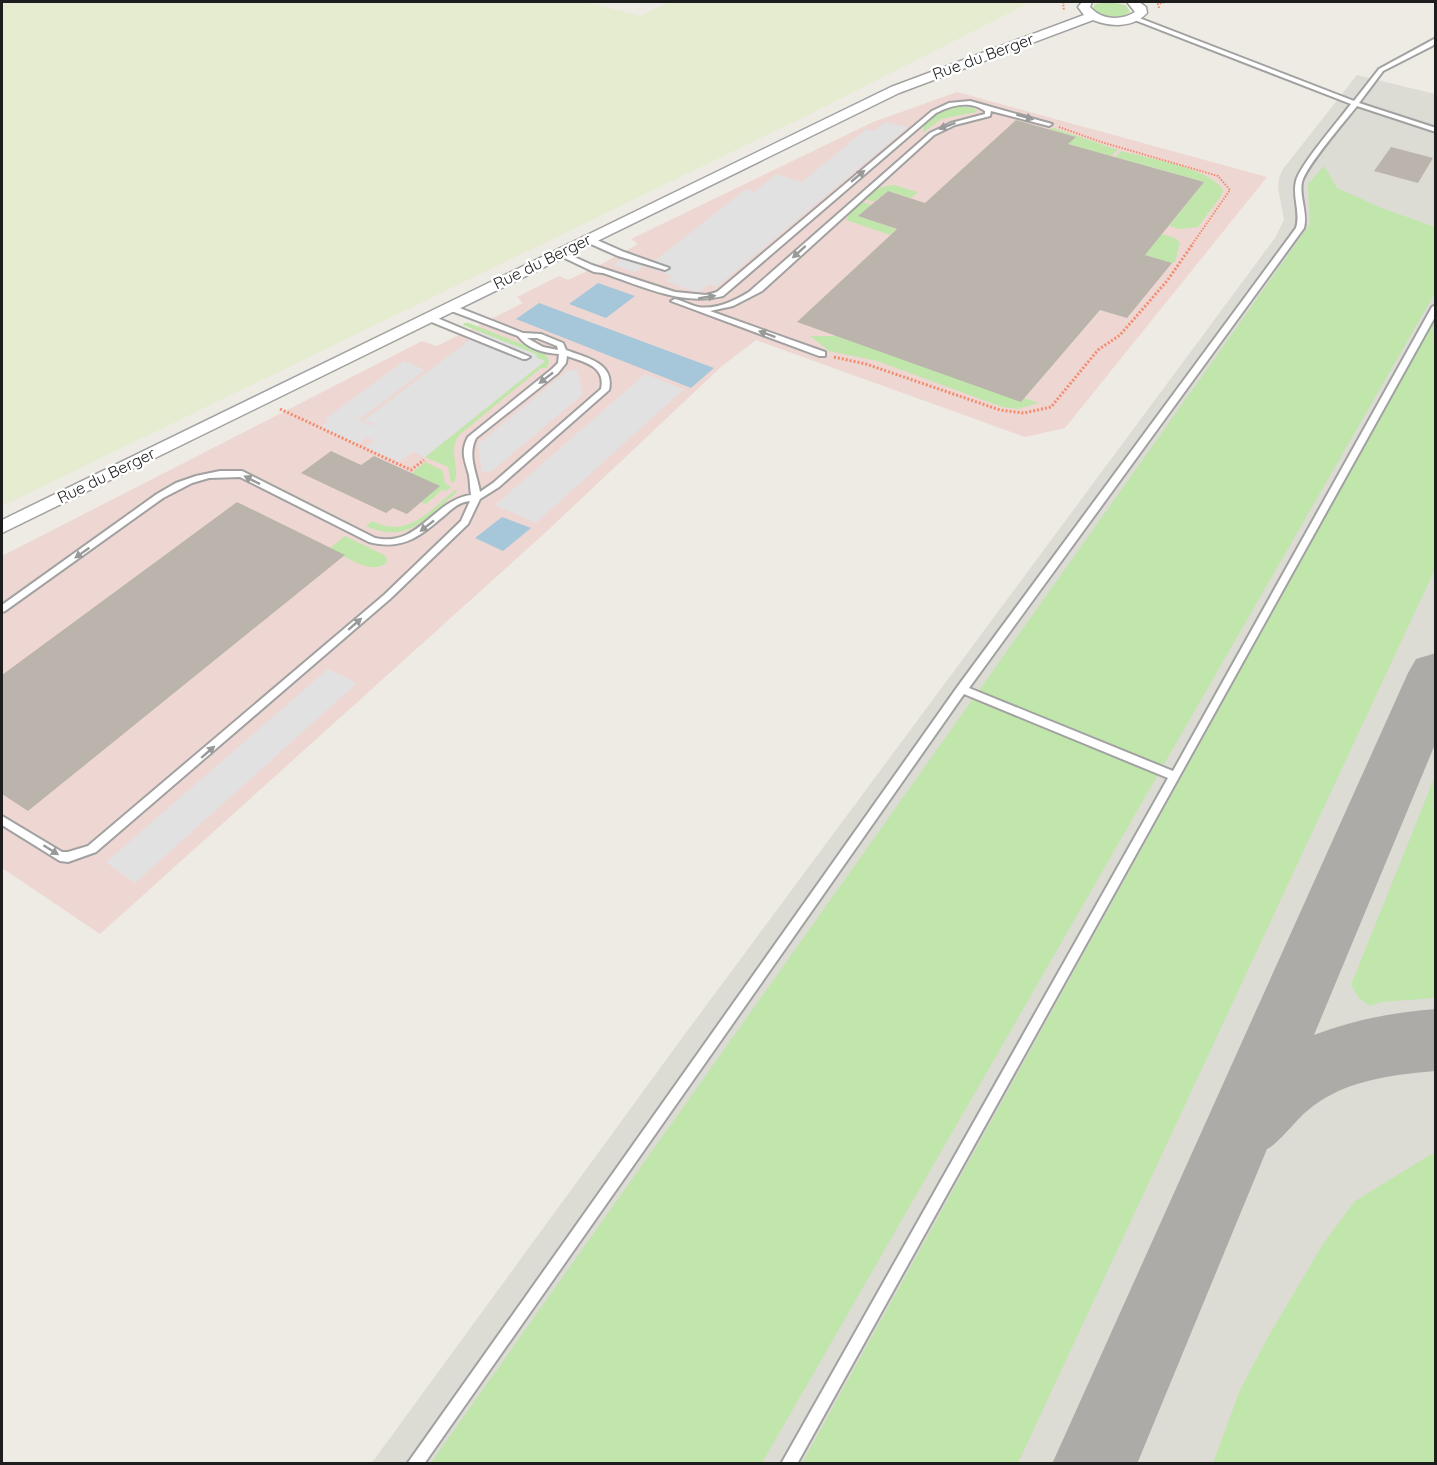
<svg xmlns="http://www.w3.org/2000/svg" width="1437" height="1465" font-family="Quicksand,sans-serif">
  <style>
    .commercial { fill: #eed7d2 }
    .airport { fill: #dcdbd4 }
    .farmland { fill: #e6eccf }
    .grass { fill: #c1e6ab }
    .parking { fill: #e1e1e1 }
    .water { fill: #a5c7d9 }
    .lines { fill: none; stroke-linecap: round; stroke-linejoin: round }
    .taxiway { fill: #acaba7; fill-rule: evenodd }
    .building { fill: #bab4ad }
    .lane-casing { stroke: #a1a1a1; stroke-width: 4 }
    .street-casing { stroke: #a1a1a1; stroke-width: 3 }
    .path-far1 { stroke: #f38c6e; stroke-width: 2; stroke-dasharray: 1.5 1.5; stroke-linecap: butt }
    .path { stroke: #f38c6e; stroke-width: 3; stroke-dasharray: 2 2; stroke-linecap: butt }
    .lane { fill: #fff; fill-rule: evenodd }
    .street { fill: #fff; fill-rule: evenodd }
    .oneway { fill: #999 }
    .labels { text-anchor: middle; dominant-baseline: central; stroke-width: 5; stroke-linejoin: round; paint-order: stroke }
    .far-street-label { font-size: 16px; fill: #1d1d1d; stroke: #fff }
  </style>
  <rect width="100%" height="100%" fill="#edebe3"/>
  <path class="commercial" d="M957,92L1267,177L1065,428L1025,437L756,340L722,366L545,533L100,934L2,868V556L422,341L437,346L523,303L517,297L559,276L568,280L602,264L638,244L631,239L873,122Z"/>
  <path class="airport" d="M1357,75L1435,94V1463L371,1464L685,1034L1275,238L1284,220L1278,188L1279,178L1283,169Z"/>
  <path class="farmland" d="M2,2H585L640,16L670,2H1025V5L806,116L2,506Z"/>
  <path class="grass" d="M1110,2L1126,5L1130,12C1119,20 1102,19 1093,8L1095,4Z
    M960,106L974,108L977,112L941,119L923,133L924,125L938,113Z
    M1054,128L1118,150L1111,156L1068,144L1075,137L1048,129Z
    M1121,151C1146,158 1211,168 1223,190L1221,196L1198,227L1180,229L1169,226L1204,182L1115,157Z
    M1324,166L1337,188L1384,209L1435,227V293L762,1463L430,1464L1310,224L1308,184Z
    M890,185H894L918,192L911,198L888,191L874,202L865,199L878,188Z
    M863,202L872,205L859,216L896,229L890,235L846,220L851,211Z
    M1162,234L1175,238L1180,243L1175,262L1172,263L1145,255Z
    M1435,319V569L1018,1463H802Z
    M464,323H469L545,353L549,361L547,368H541L459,435C447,452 461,466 454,483L451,482L448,467L425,457L544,361L535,357L537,355L463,325Z
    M810,336H836L1039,403L1018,409L1002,407L877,361L829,351Z
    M425,462L442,470L445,483L451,487L446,491L442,490L426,504L421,502L412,473Z
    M455,490L457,491L456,493C427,518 407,545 366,526L372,521C408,539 429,511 455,490Z
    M345,536L386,556L387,562C372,577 345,556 330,548Z
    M1435,776V998L1381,1002L1370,1006L1359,998L1351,985Z
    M1435,1152V1463H1213L1240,1390L1268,1337L1323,1244L1355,1201Z"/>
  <path class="parking" d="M885,122L908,127L716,287L709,284L698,293L666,281L672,276L644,266L635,272L614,265L620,260H656L746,189L754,192L776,174L802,182L866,129L874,131Z
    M480,332L538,355L535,357L545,361L425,457L413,452L399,462L365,447L374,441L367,437L358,444L320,427L329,420L325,419L404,361L425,370L360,419L349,415L372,426L373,424L364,420Z
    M577,369L583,394L492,471L482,472L478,444L567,371Z
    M645,374L684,389L536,523L495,505Z
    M328,669L357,683L135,883L106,862Z"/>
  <path class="water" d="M598,283L635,296L606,318L569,304Z
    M539,303L714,368L691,388L516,319Z
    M502,517L531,528L503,551L475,538Z"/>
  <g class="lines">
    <path class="taxiway" d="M1436,653V742L1314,1035C1354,1020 1393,1012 1436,1009V1071C1391,1075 1343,1080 1307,1111C1297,1119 1276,1146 1267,1149L1137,1464H1052L1408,673L1416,659Z"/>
  </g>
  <path class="building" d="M1016,120L1076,137L1068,144L1204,182L1145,255L1172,263L1127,318L1100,310L1021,402L797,322L897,229L858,216L888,191L925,203Z
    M1391,147L1433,158L1418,183L1374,171Z
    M331,451L361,465L374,456L440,486L407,514L393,508L386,513L301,473Z
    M237,502L345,555L28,811L2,794V675Z"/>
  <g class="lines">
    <g class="lane-casing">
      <path id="lane" d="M1134,16L1354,101L1379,69L1436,38V43L1432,46L1383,71L1359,103L1436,128V132L1357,106C1345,121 1306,166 1302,182C1299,197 1308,212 1304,228L969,688L1173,771L1432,307L1436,305V315L797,1464H781L1168,778L964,694L424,1464H407L958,686L1296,228C1301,212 1292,197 1296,181C1300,165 1339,120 1351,104L1132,19L1131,18Z
        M970,101L1052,124L1049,126L991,111L990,116L955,125L934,135L762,291L733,306L710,311L825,352V356H819L671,301L675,299C683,301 690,305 698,307C716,310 734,301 749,292L930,133L951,123L985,114V111C970,100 951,105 936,113L723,296C681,306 642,286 603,273L594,272L554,253L561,251L592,265L675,292L706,295L717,292L932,111L949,103Z
        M584,237H590L624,252L669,268L665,270L618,256L584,241Z
        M446,305H452L523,333L541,334L563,343L566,350C587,358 615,363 609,390L499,487L480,499L468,524L390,599L96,852L68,862L60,861L2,825V816L62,852H68L88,846L384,595L461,521L470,501C459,502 453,508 445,515C420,536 403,551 369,542L240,477L209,478L192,483L163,498L5,611L2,612V605L157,494L176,483L196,476L220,471H242L375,538C419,548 433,500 471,495C470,489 470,482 469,475C465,460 460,452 468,437L552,369L558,363L559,354C543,353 528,349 518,336L446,309ZM527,338H537L557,346L558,350L543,347ZM567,356C584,362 606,366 601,389L493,483L480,492C477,474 467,456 476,438L558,373L566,363Z
        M424,315H430L530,357L526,359H523L424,319Z"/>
    </g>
    <g class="street-casing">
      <path id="street" d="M1082,2H1092L1090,7C1101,20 1121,21 1135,12L1127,2H1139L1146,7L1147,13C1133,28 1110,27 1093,20L899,93L2,533V520L891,87L1084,15L1078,7Z"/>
    </g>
    <path class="path-far1" d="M1063,2L1064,11
      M1159,8L1158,4L1165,2
      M1059,127L1101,142L1218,176L1230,190L1191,246"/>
    <path class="path" d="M834,357L866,364L1000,410L1024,413L1051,407L1098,350L1120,335L1167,281L1192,245
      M280,409L411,470L424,460"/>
    <use href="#lane" class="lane"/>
    <use href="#street" class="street"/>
  </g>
  <defs><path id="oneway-solid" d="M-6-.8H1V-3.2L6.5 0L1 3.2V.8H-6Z" transform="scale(1.5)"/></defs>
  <g class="oneway">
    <use href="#oneway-solid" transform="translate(1025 117) rotate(16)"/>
    <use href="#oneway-solid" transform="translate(947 126) rotate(159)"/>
    <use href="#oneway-solid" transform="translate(858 176) rotate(-40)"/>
    <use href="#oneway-solid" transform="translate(799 252) rotate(138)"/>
    <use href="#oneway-solid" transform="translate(707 297) rotate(-9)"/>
    <use href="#oneway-solid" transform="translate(767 334) rotate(-160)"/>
    <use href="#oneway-solid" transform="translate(546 378) rotate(142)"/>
    <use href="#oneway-solid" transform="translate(252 480) rotate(-153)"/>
    <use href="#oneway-solid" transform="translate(427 526) rotate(142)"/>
    <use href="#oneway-solid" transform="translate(82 553) rotate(145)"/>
    <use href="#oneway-solid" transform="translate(355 624) rotate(-41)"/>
    <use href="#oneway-solid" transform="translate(208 752) rotate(-41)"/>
    <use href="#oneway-solid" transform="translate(51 850) rotate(32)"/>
  </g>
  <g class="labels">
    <g class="far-street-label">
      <text transform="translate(983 56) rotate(-20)">Rue du Berger</text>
      <text transform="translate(542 261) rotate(-26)">Rue du Berger</text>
      <text transform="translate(106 475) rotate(-26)">Rue du Berger</text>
    </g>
  </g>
  <rect width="1437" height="1465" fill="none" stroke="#1d1d1d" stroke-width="6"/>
</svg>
